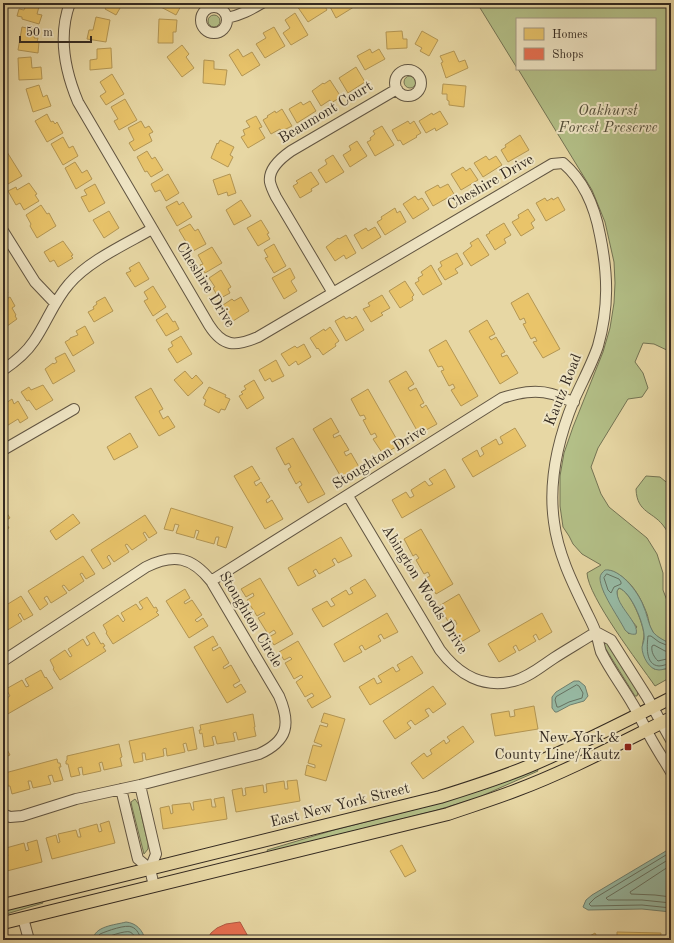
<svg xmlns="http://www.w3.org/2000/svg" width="674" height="943" font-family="'Old Standard TT',serif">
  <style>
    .green { fill: #b3bf87; stroke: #747454 }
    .water { fill: #97baa4; stroke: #6f8070 }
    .homes { fill: #e9c46a; stroke: #b39654 }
    .shops { fill: #e76f51; stroke: #b15a43 }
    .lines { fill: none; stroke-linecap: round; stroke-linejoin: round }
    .shore { stroke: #667262; stroke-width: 1 }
    .minor-casing { stroke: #615542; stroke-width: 12 }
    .major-casing { stroke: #342a21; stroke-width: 14 }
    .minor { stroke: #efe5c4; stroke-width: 10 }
    .major { stroke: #e7d7a4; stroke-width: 12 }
    .poi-dot { fill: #8f2418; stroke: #efe5c4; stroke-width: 1.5 }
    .labels { text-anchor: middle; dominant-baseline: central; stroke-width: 4; stroke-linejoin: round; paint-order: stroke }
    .park-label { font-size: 15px; font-style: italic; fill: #544f3a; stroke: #efe5c4 }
    .street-label { font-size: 15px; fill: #342a21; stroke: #efe5c4 }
    .poi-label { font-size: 15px; fill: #342a21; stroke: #efe5c4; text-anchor: end }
  </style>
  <rect width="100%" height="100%" fill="#e7d7a4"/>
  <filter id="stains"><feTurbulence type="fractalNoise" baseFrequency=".005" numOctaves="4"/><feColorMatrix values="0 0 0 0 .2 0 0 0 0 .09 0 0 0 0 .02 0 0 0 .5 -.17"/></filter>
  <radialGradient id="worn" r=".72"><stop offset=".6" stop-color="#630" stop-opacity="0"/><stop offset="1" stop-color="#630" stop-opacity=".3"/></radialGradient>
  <path class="green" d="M477,3H671V352L654,344L643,343L635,362L643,373L648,388L642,397L628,399L598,448L591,467L601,494L609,507L647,538L657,554L663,573V590L671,611V644C665,641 657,638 653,632C649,627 649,620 647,614C641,598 632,581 616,573C610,570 607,569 602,573L604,592L625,629L629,634L637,627C629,617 616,604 617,591L619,588C631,592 643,623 644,635C644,639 642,643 643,647C643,656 648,664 654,669H667L671,666V677L655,686C639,663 588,597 587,573L601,565L582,554L573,544L569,536L563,527L560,506V476L564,453L573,427L603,352L610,328L614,303L615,283L614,262L605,222L592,190L518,69H655V19H517V68Z
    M208 21a6 6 0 1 1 12 0a6 6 0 1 1-12 0Z
    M404 82a6 6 0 1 1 12 0a6 6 0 1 1-12 0Z
    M646,476L660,477L671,486V546C669,541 669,533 665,528C654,511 637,514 636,489Z
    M609,642L638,692L637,696H635L604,646L605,643Z
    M537,769L538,771L477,798L434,811L268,852L267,850L334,830L436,804L488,788Z
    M135,799L139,805L148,844V849L144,854L132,807L131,802Z
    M42,901L43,903L3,915V910Z"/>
  <path class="water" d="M605,570C620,568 638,592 643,605C647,613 648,624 653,632C657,637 665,641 671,644V666C667,668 663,670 659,670C649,670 642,656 642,647C643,643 645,639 644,634C643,622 631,592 619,588L617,591C616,606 640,623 636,634C631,635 628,633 625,630C618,616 600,592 600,578C600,574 603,572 605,570Z
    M574,681H579L585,686L588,696L584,701L570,705L557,712H555L552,708V697L556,692Z
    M671,848V912L642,909L588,910L583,907L586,900L592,895Z
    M126,922C136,923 143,930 145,940H93C94,926 115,925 126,922Z"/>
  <path class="homes" d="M27,3H40L37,14L42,15L39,24L22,19V17L17,16L19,9L24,10Z
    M109,3H123L116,15L105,9Z
    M160,3H180L182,4L176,15L159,6Z
    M302,3H305L307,6L311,3H323L327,10L308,22L297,6Z
    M328,3H356L357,5L336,18Z
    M295,13L308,35L291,45L283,33L290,28L285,20Z
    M96,17L110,20L106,42L87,39L89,30H93Z
    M159,19L177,20L176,32H173V43H158Z
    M22,27L36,30L34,38H38L37,42H39L38,53L18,50Z
    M274,27L285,46L265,58L256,44L266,38L263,33Z
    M402,31L403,39H407V48L387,49L386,32Z
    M422,31L438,40L429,56L420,51L422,48L415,44Z
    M182,45L189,54L186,57L194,68L182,77L167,57Z
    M111,48L112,68L90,70V60L97,59V49Z
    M238,49L243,57L252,52L260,65L242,76L229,55Z
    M370,49L372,53L379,49L385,59L365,70L357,56Z
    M454,51L459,62L465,60L468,68L446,78L441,63L443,62L440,56Z
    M31,57L32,68L41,67L42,79L19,80L18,58Z
    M204,60L214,61V69L227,70L225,85L203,83Z
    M356,67L365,82L348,93L339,78Z
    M112,74L124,94L106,105L100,96L106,92L100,82Z
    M330,80L341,97L331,103L330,100L321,106L312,91L323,83L324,84Z
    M443,84L466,86L464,107L449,105V101L447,100V94H442Z
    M39,85L43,97L47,95L51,106L33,112L26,89Z
    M125,99L137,120L119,130L114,121L118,119L111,107Z
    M310,101L316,111L297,123L289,109L301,102L303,105Z
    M282,109L292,126L282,131L280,129L271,134L263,120L268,117L267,116L275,111L276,113Z
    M440,111L448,124L436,131L435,128L426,133L419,121L432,113L433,115Z
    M47,114L51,122L53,121L55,124L57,122L63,133L47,142L35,121Z
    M256,116L262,127L259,128L265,138L248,148L241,137L245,135L243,130L250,127L246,121Z
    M141,121L145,128L149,126L153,132L149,134L152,141L134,151L129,143L134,140L128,128Z
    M408,121L410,124L414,121L421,133L416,136L417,137L403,145L400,140L398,141L392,130Z
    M382,126L394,145L375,156L367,142L371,140L370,138L375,134L373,131Z
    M520,135L529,150L508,162L501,150L506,147L505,145Z
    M63,137L69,148L73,146L78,156L63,165L51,144Z
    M220,140L234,147L230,155L233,157L228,167L211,158L217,143L218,144Z
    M357,141L367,156L350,167L343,155L351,150L349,146Z
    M147,151L152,159L155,157L163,170L151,177L147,171L145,172L137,157Z
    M7,152L22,176L8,184L4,177L3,178V155Z
    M333,155L344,172L326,183L318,170L327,164L325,160Z
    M486,156L489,160L496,156L502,165L483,177L474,163Z
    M75,162L82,173L87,170L92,179L76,189L65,168Z
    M463,167L466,171L470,168L478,180L461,190L451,174Z
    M311,172L319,184L311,189L312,191L300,198L293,186L298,183L296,181Z
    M168,174L179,193L166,201L160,190L155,192L151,184Z
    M230,174L236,193L228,196L227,192L218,195L213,180Z
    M29,183L37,194L35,195L39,201L24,210L20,203L16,205L8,191L16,187L17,190Z
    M95,184L105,203L89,212L81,197L87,195L84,190Z
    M448,184L454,194L433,206L425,192L438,185L440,188Z
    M415,196L418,200L422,198L429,209L413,219L403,204Z
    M558,197L565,210L546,221L536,203L545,198L547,201L552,198L553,200Z
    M241,200L251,216L234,225L226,210Z
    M177,201L179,205L183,202L192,217L177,226L166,207Z
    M41,205L47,214L49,213L56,226L37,238L30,226L31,224L26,215Z
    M395,208L397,213L400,211L406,222L385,235L377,222L382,219L381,217Z
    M528,209L535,220L531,223L534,228L521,236L512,222L519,218L518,215Z
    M109,211L119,228L104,238L93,220Z
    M261,220L269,233L267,234L270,239L258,246L247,228Z
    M504,223L511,235L504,239L506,243L495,250L486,235L490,233L489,232Z
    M190,224L195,231L198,229L206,244L193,251L189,245H188L179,230Z
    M375,227L381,237L362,249L354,235L366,228L368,231Z
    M346,235L356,253L346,259L344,255L335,261L326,247L338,238L339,239Z
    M478,238L489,255L471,266L463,253L472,246L470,243Z
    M63,241L73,255L71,256L73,258L58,267L54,260L50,262L44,252Z
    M274,244L286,266L274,273L265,258L268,257L264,250Z
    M212,247L222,263L205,273L200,265L203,264L198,255Z
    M457,253L463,264L455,269L458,273L445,280L438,269L442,266L440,262Z
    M139,262L149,279L135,287L126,273L131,271L129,268Z
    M431,265L442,284L423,295L415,283L419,281L418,278L423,275L421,272Z
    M290,268L295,278L291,281L297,291L284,299L272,278Z
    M221,270L231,287L228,289L230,293L219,299L213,288L215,287L209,278Z
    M405,281L414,295L412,297L413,300L400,308L389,291Z
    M3,284L8,293L3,296Z
    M153,286L166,307L153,316L144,301L148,299L144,292Z
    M528,293L560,349L543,358L533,342L537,341L535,337L531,339L523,324L526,323L524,318L520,320L511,303Z
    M382,295L390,308L381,313L383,315L371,322L363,309L370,306L368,303Z
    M10,297L15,306L12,308L16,315L15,316L17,319L3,329V301Z
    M105,297L113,311L94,322L88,312L94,309L93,307L97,304L96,302Z
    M241,297L249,311L233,321L223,305L232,299L234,301Z
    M167,313L173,322L175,321L179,329L166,336L156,320Z
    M344,316L346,319L350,317L352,319L356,316L364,330L346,341L335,321Z
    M487,320L495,334L489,337L491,340L496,337L505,352L501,354L502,357L507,355L518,373L500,384L469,331Z
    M85,326L94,343L73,356L65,342L70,339V338L78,335L76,331Z
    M330,327L339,341L335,344L336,346L323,355L318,348L317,349L310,338L324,329L325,331Z
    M181,336L192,354L177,363L168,349L173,346L171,342Z
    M446,340L478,396L461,406L451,390L455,388L453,384L449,386L441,371L444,370L442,366L438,367L429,350Z
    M304,344L311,357L298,365L296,361L289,366L281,354L295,346L297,348Z
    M65,353L75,371L53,384L45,369L53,363L54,364L57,362L55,358Z
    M276,360L284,376L272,382L270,378L265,381L259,370Z
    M185,371L192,379L196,375L203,383L188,396L174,380Z
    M406,371L414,384L408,388L410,391L416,388L424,403L420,405L422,408L426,405L437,424L419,434L389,381Z
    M254,380L264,398L247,409L239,396L243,394L241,392L246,389L244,386Z
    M43,385L53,400L36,410L29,400L27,401L21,392L29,387L31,390Z
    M209,387L226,395L225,397L230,399L225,410L221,409L219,413L204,405L206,400L203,398Z
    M151,388L163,409L159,411L163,419L168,416L175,427L159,436L135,397Z
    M368,389L400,445L383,454L373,439L377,437L375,433L371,435L363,420L366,419L364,415L360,416L351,399Z
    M12,399L14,404L18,401L28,418L20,423L18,419L5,427L3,423V405Z
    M331,418L339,432L333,435L334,438L340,435L349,450L344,452L346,456L351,453L362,472L344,482L313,429Z
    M515,428L526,446L473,477L462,459L477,450L480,457L484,454L481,448L496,439L499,445L503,443L500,437Z
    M130,433L138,447L114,460L107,447Z
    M293,438L325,494L308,503L299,487L302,485L300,481L296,484L288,469L291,467L289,463L285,465L276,448Z
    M252,466L260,479L254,482L256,486L261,482L270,497L266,500L267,503L272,500L283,519L265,529L234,476Z
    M445,469L455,487L402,518L392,500L406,492L410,498L414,496L411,490L425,481L429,486L433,484L429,479Z
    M3,507L10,518L5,521L9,528L3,531Z
    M171,508L233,527L226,548L217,545L219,537H216L214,544L196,539L199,531L196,530L194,538L176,533L179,525L175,524L173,531L164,529Z
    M73,514L80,523L56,540L50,531Z
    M145,515L157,533L149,538L145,532L143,533L147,540L132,550L127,544L125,545L129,552L114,562L109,555L107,557L111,564L103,569L91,550Z
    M421,529L453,584L436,594L426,578L430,576L428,572L424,574L416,560L419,558L416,554L413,556L404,539Z
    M341,537L352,556L338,563L335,558L332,560L335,565L319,574L316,569L313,571L316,576L298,586L288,568Z
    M83,556L95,574L86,579L82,573L80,574L84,581L69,591L64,585L62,586L67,593L51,603L47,596L44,598L48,604L40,610L28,591Z
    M260,578L293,634L274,645L269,637L276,633L274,630L268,634L258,618L265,614L264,612L257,616L247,600L254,596L253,593L246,597L241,589Z
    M365,579L376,596L323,627L312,609L327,601L331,607L335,605L331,599L346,590L349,595L353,593L350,588Z
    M185,589L190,598L184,602L185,604L192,600L202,615L195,620L197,622L203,618L208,626L189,638L166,601Z
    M459,594L480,631L461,642L452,627L457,624L455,620L449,623L439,606Z
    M21,596L33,615L24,620L20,613L18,615L22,621L6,631L3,625V607Z
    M147,597L154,608L156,607L158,611L156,612L159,615L113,644L106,633L107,632L103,625L118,615L123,622L125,620L121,613L136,604L140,610L143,608L139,602Z
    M387,613L398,632L384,639L381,634L378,636L381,641L365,650L362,645L359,647L362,652L344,662L334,644Z
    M542,613L552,632L539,640L536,634L533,636L536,641L519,651L516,645L513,647L516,652L499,662L488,644Z
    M94,632L101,644L103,643L105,646L103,647L106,651L60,680L53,669L54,668L50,660L65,650L70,657L72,656L68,649L83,639L87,646L90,644L86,637Z
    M213,636L218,645L212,648L213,651L220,647L229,663L223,667L224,669L231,665L240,681L233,685L235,688L241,684L246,692L227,703L194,647Z
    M298,641L331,697L312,708L307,700L314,696L312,693L305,697L296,682L303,677L301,675L294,679L285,663L292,659L290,657L284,660L279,652Z
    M412,656L423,673L370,705L359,687L374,678L377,684L382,682L378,676L393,667L396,672L400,670L397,665Z
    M41,670L45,678L46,677L53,688L6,715L3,711V691L7,698L10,696L6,689L22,680L26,687L29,686L25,679Z
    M433,686L446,704L433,713L429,708L425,710L429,716L415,725L411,720L407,723L411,728L395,739L383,721Z
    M534,706L538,729L495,736L491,714L509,711L510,717L515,716L514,710Z
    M324,713L345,719L326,781L305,775L307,765L315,768V765L308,763L313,745L321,747L322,745L314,742L320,725L327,727L328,724L321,722Z
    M253,714L255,727H254L256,736L238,740L236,732L233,733L235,741L217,744L215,736L212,737L214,745L204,747L202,733L200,734L199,730H201L200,725Z
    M463,726L474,742L423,779L411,763L424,753L427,757L432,754L430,750L444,740L446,744L450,741L447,737Z
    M193,727L197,749L188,751L186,743L183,744L185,752L167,756L166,748L163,749L164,756L146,760L145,753H142L143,761L134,763L129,741Z
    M3,742L10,755L3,758Z
    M119,744L122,757L120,758L122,766L104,770L102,762L99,763L101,771L83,775L82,767L78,768L80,775L71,777L68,764H66V761L67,760V756Z
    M57,759L58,763H60L61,767H59L63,780L54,782L52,775L48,776L51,784L33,788L31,781H28L30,789L12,794L10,786H8L5,773Z
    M297,780L300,801L236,812L232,790L242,788L243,796L246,795L245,788L263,785L264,793L267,792L266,784L284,781L285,789H288L287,781Z
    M224,797L227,819L163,829L160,808L169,806L171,814L173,813L172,805L190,803L192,810H194L193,802L211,799L212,807H216L214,799Z
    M109,821L115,843L52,859L46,838L56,835L58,843L60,842L58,834L76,830L78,837H81L79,829L97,824L99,832L102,831L100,824Z
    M37,840L42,862L3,872V849L6,856H8L6,848L24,843L26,851L29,850L27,843Z
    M402,845L416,871L405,877L390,851Z
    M617,932L661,933L660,940H617Z
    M595,933L599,940H583Z"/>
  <path class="shops" d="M240,922L250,940H207L211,933L217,928L226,924Z"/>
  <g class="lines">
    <path class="shore" d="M607,574L619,579L621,582V584L614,587L611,593L608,590L604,578Z
      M671,647L659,642L651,636H648C647,645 645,665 659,666C663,666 667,664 671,663
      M671,652L665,651L654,645L652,646C651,652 654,657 658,661L671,658
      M577,685L579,686L583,693L582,698L569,702L559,707H557L555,700L556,697Z
      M671,852L595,898L589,904L591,906L642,905L671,908
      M671,858L606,898L608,900H642L671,903
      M671,865L630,892L631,894L655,895L671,897
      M97,940V937L100,934C107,931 126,924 132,927C137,929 140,935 141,940
      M102,940C105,937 126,930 130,932C133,933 135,937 136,940"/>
    <g class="minor-casing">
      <path id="minor" d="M70,3C58,35 65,71 78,102L209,325C223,347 235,347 258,337L552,164L563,163C584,181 595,208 600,235C608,274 609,307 598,346C592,364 582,382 574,400C558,439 548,480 554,522C558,555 574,586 588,615C591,621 594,627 596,633C598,639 599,646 601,652C610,670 622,686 632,703C637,711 641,720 646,729C653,744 663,758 671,772
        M201 20a13 13 0 1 1 26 0a13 13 0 1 1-26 0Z
        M227,18C241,15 250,10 262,3
        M395 83a13 13 0 1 1 26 0a13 13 0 1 1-26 0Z
        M3,231L35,282L55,303
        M333,293L276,197C274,193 271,187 270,182C268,169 281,158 291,151L397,89
        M3,370C15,362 26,353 34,341C47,322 54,301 69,284C88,261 126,244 152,229
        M3,450L74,409
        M348,496L440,650C458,674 483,689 514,681C529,677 542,666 554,658C568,649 582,641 596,632
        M211,581L502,398C518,393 535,389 552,394C560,396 566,400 574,402
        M596,632L611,640L647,697L671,740
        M3,661L146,567C174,553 192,557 211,581L279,696C291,724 288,741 259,754L140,785L76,799L22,816L10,817L3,814
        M140,785L156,854L150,869
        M121,789L137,855L138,859L150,869L154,886
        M23,918L29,940"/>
    </g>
    <g class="major-casing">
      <path id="major" d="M3,905L440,797C472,787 504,777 534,764C581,744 626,721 671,698
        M3,923L448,814C471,806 494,799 517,790C570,770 620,743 671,718"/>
    </g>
    <use href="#minor" class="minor"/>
    <use href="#major" class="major"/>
  </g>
  <rect class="poi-dot" x="624" y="743" width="8" height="8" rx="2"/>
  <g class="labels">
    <g class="park-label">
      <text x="608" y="111">Oakhurst<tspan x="608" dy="17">Forest Preserve</tspan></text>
    </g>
    <g class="street-label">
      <text transform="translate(326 113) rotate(-31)">Beaumont Court</text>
      <text transform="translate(491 183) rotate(-30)">Cheshire Drive</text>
      <text transform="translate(205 285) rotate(58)">Cheshire Drive</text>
      <text transform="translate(564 390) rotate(-68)">Kautz Road</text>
      <text transform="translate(380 458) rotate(-32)">Stoughton Drive</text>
      <text transform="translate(424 590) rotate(58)">Abington Woods Drive</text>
      <text transform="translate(250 620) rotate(59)">Stoughton Circle</text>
      <text transform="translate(340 806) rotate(-14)">East New York Street</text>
    </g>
    <g class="poi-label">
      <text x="620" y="738">New York &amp;<tspan x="620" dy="17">County Line/Kautz</tspan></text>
    </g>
  </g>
  <rect width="674" height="943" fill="none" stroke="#e7d7a4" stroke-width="16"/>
  <rect x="4" y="4" width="666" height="935" fill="none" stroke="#342a21" stroke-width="2"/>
  <rect x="8" y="8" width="658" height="927" fill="none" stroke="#342a21"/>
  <rect x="516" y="18" width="140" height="52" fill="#efe5c4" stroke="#a49a83"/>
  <rect x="524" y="28" width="20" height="12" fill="#e9c46a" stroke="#a49a83"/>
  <text x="552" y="38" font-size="12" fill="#342a21">Homes</text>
  <rect x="524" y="48" width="20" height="12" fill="#e76f51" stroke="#a49a83"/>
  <text x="552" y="58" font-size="12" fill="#342a21">Shops</text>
  <path d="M20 36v6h71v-6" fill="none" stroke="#342a21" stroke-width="2"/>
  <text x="26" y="36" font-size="12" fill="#342a21" stroke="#efe5c4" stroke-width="3" paint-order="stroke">50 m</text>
  <rect width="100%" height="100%" filter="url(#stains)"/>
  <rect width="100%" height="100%" fill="url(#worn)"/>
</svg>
